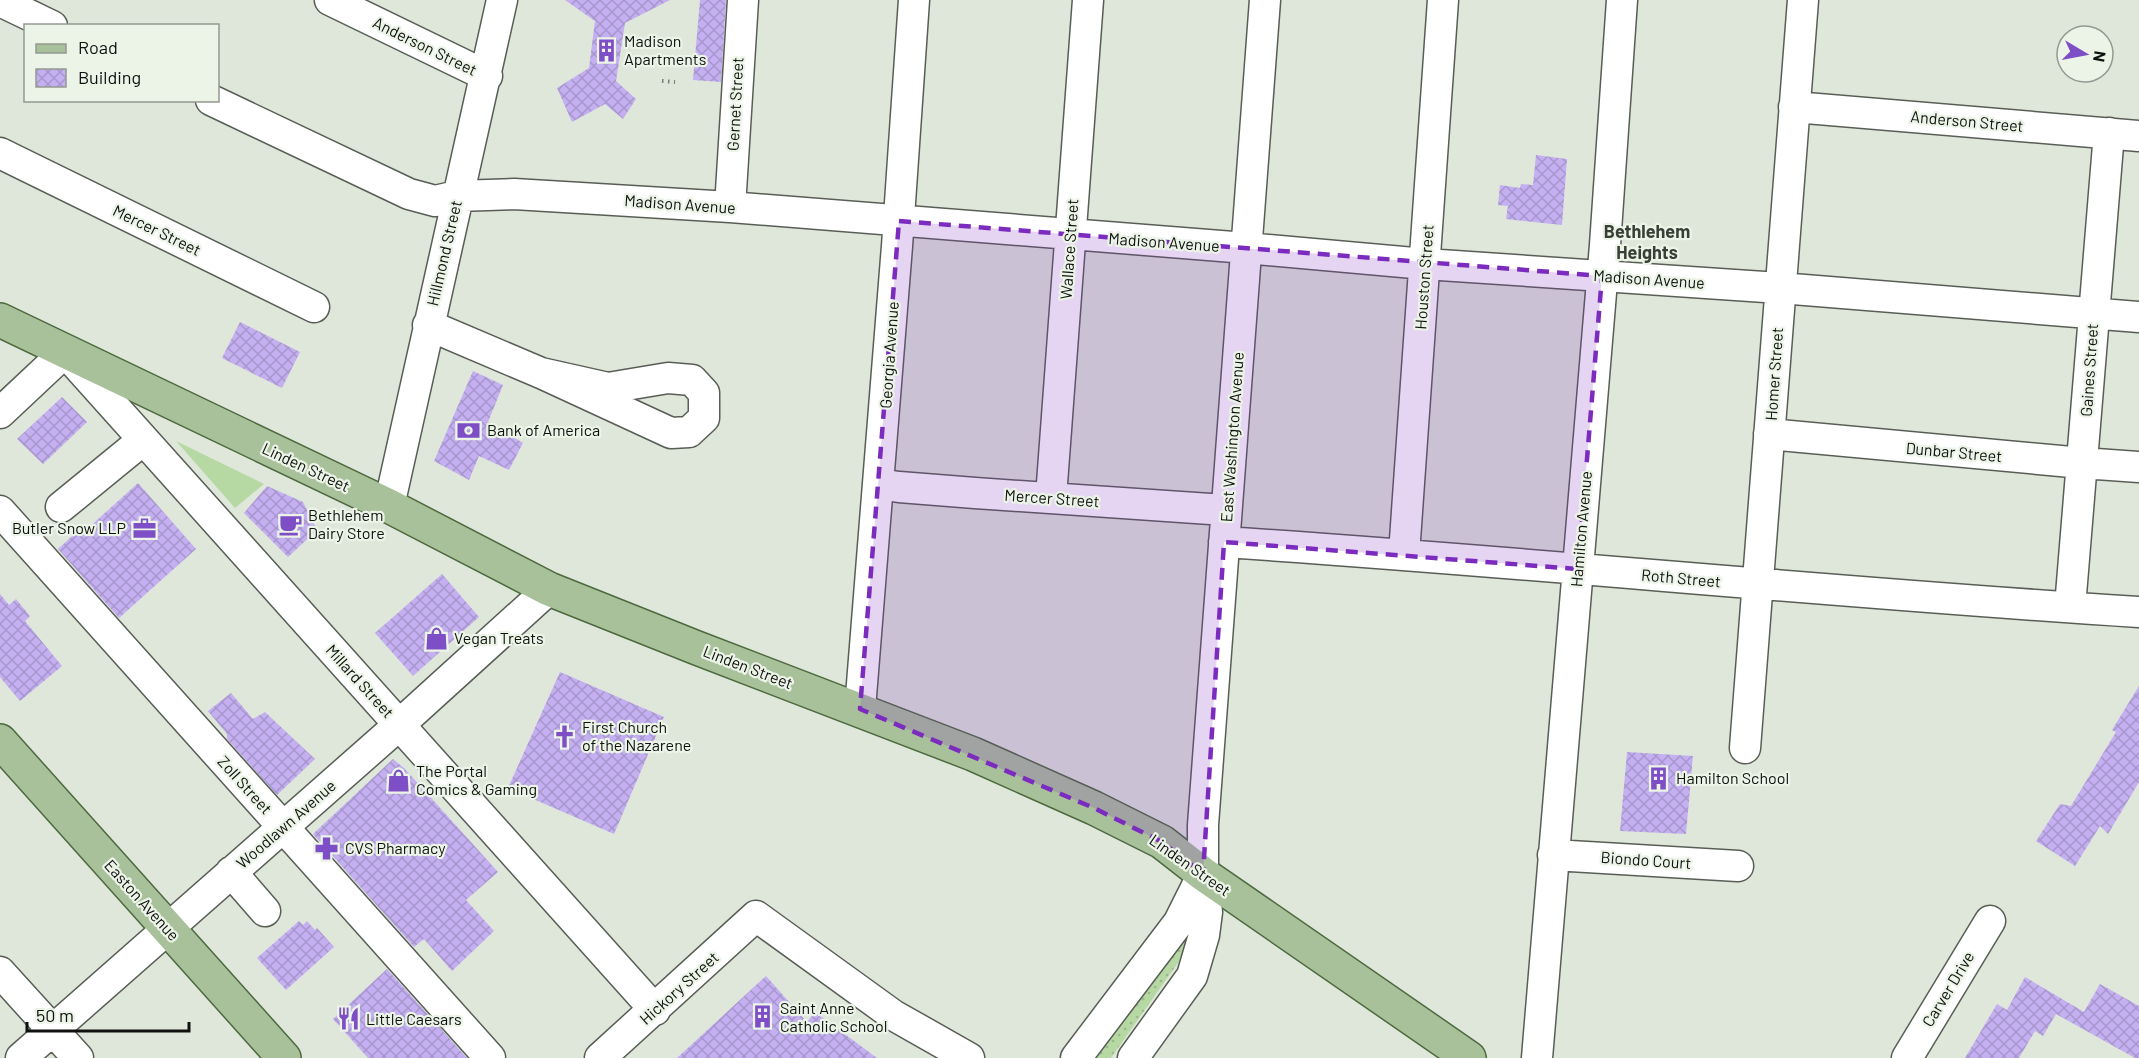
<svg xmlns="http://www.w3.org/2000/svg" width="2139" height="1058" font-family="Barlow,sans-serif">
  <style>
    .grass { fill: url(#grass-dots) }
    .park { fill: #b6d9a4 }
    .building { fill: url(#building-cross-hatch) }
    .lines { fill: none; stroke-linecap: round; stroke-linejoin: round }
    .minor-casing { stroke: #585e55; stroke-width: 33 }
    .major-casing { stroke: #4d693e; stroke-width: 36 }
    .path { stroke: #767b74; stroke-width: 4; stroke-dasharray: 1.5 4.5; stroke-linecap: butt }
    .minor { stroke: #fff; stroke-width: 30 }
    .major { stroke: #a9c19b; stroke-width: 33 }
    .marked { fill: #7b2cbf; fill-opacity: 0.2; stroke: #7b2cbf; stroke-width: 4.5; stroke-dasharray: 12 8; stroke-linejoin: round }
    .labels { text-anchor: middle; stroke-width: 4.5; stroke-linejoin: round; paint-order: stroke }
    .poi-label { font-size: 16px; fill: #0f110e; stroke: #ecf4e8; text-anchor: start }
    .street-label { font-size: 16px; fill: #0f110e; stroke: #ecf4e8 }
    .neighbourhood-label { font-size: 18px; font-weight: bold; fill: #393f36; stroke: #ecf4e8 }
  </style>
  <defs>
    <pattern id="grass-dots" width="8" height="8" patternUnits="userSpaceOnUse" patternTransform="scale(1.5)"><rect width="8" height="8" fill="#b6d9a4"/><path d="M2 2h.1M6 6h.1" fill="none" stroke="#9bb98c" stroke-width="1.8" stroke-linecap="round"/></pattern>
    <pattern id="building-cross-hatch" width="8" height="8" patternUnits="userSpaceOnUse" patternTransform="scale(1.5)"><rect width="8" height="8" fill="#c4aff1"/><path d="M0 0l8 8M0 8l8-8" fill="none" stroke="#a796cd"/></pattern>
  </defs>
  <rect width="100%" height="100%" fill="#dfe7db"/>
  <path class="grass" d="M1196 915 1194 940 1111 1058H1088Z"/>
  <path class="park" d="M176 441 264 484 235 508Z"/>
  <path class="building" d="M565 0H670L625 23 616 81 636 99 623 119 605 104 572 122 557 88 589 68 595 21Z
    M700 0H726L721 82 693 80Z
    M1536 155 1567 159 1562 225 1506 219 1508 206 1498 205 1500 185 1520 188 1521 184 1533 185Z
    M240 322 300 352 282 388 222 358Z
    M473 371 503 385 488 422 523 443 509 470 479 456 469 480 434 461Z
    M62 397 87 422 43 464 17 439Z
    M138 483 196 549 119 618 58 549 83 526 86 530Z
    M267 486 303 502 317 530 288 557 244 513Z
    M442 574 479 617 413 676 375 633Z
    M0 594 9 605 16 599 30 616 25 621 62 666 20 701 0 677Z
    M560 672 664 717 614 834 508 788Z
    M2139 686V782L2108 834 2100 826 2075 866 2036 841 2060 804 2071 806 2116 732 2112 730Z
    M231 693 253 719 265 712 315 759 277 795 227 739V734L208 711Z
    M1627 752 1693 756 1686 834 1620 831Z
    M393 759 404 768 498 872 466 900 494 931 452 971 424 939 414 947 313 834Z
    M299 921 303 925 307 921 315 930 317 928 334 947 286 990 257 958Z
    M387 969 467 1058H368L333 1019Z
    M766 976 807 1022 815 1012 877 1058H677Z
    M2025 977 2084 1012 2100 984 2139 1006V1058H2135L2056 1014 2043 1036 2035 1031 2019 1058H1965L1997 1004 2007 1010Z"/>
  <g class="lines">
    <defs>
      <path id="minor" d="M330 0 487 76
        M0 1 52 26
        M211 100 409 194 435 201 457 196 514 194 730 207 1246 248 1425 264 1780 288 2139 317
        M1794 107 2139 136
        M0 153 314 307
        M730 207 743 0
        M428 325 541 373 671 433 689 432 704 418V393L692 380 668 378 608 388 541 373
        M0 413 65 352 655 1010
        M1769 434 2082 463 2139 467
        M878 484 899 487 975 493 1225 510
        M1051 497 1088 0
        M389 506 502 0
        M61 507 143 440
        M0 511 490 1058
        M1224 542C1529 562 1834 593 2139 612
        M1404 554 1443 0
        M2070 607 2109 133
        M860 709 897 246 914 0
        M1745 748 1803 0
        M1553 855 1738 866
        M231 872 265 911
        M0 972 78 1058
        M21 1058 399 725 549 589
        M600 1058 756 916 893 1015 969 1058
        M1076 1058 1179 922 1203 874
        M1133 1058 1192 976 1204 935 1207 912 1203 874V825L1265 0
        M1537 1058 1605 245 1622 0
        M1907 1058 1990 921"/>
      <path id="major" d="M0 320 389 506 549 589 697 648 973 754 1094 808 1162 842 1203 874 1469 1058
        M0 741 284 1058"/>
    </defs>
    <use href="#minor" class="minor-casing"/>
    <use href="#major" class="major-casing"/>
    <path class="path" d="M662 81 675 82"/>
    <use href="#minor" class="minor"/>
    <use href="#major" class="major"/>
  </g>
  <path class="marked" d="M899 221 1602 276 1578 569 1224 542 1203 874 1162 842 1094 808 860 709Z"/>
  <defs>
    <symbol id="building-bare" viewBox="-9 -9 18 18"><path d="M-4-6H4V6H1V3H-1V6H-4ZM-2.5-4.3h1.7v1.8h-1.7ZM.8-4.3h1.7v1.8H.8ZM-2.5-1h1.7V.8h-1.7ZM.8-1h1.7V.8H.8Z" fill="#7e4ec6" stroke="#ecf4e8" stroke-width="2.5" paint-order="stroke"/></symbol>
    <symbol id="bank-bare" viewBox="-9 -9 18 18"><path d="M-6-4H6V4H-6ZM0-2.3a2.3 2.3 0 1 0 0 4.6a2.3 2.3 0 1 0 0-4.6Z" fill="#7e4ec6" stroke="#ecf4e8" stroke-width="2.5" paint-order="stroke"/></symbol>
    <symbol id="cafe-bare" viewBox="-9 -9 18 18"><path d="M-5.5-4.5H6V0H3Q3 3.5 0 3.5H-2.5Q-5.5 3.5-5.5 0ZM3-3.2v2h1.7v-2ZM-6 4.5H4V6H-6Z" fill="#7e4ec6" stroke="#ecf4e8" stroke-width="2.5" paint-order="stroke"/></symbol>
    <symbol id="office-bare" viewBox="-9 -9 18 18"><path d="M-6-3h4V-5.5h4V-3h4V5H-6ZM-1-4.5V-3h2v-1.5ZM-6 0V1H6V0Z" fill="#7e4ec6" stroke="#ecf4e8" stroke-width="2.5" paint-order="stroke"/></symbol>
    <symbol id="shop-bare" viewBox="-9 -9 18 18"><path d="M-5-2.5h2.3a2.7 3.5 0 0 1 5.4 0H5L5.5 6h-11ZM-1.5-2.5h3a1.5 2.3 0 0 0-3 0Z" fill="#7e4ec6" stroke="#ecf4e8" stroke-width="2.5" paint-order="stroke"/></symbol>
    <symbol id="church-bare" viewBox="-9 -9 18 18"><path d="M-1.2-6h2.4v3.5h3.3v2.4h-3.3V6h-2.4V-.1h-3.3v-2.4h3.3Z" fill="#7e4ec6" stroke="#ecf4e8" stroke-width="2.5" paint-order="stroke"/></symbol>
    <symbol id="pharmacy-bare" viewBox="-9 -9 18 18"><path d="M-2-6h4v4h4v4h-4v4h-4v-4h-4v-4h4Z" fill="#7e4ec6" stroke="#ecf4e8" stroke-width="2.5" paint-order="stroke"/></symbol>
    <symbol id="restaurant-bare" viewBox="-9 -9 18 18"><path d="M-5-6h1v4h1v-4h1v4h1v-4h1v5L-1.5 .5V6h-2V.5L-5-1ZM5-6V6H3V1.5H1.5Q1.5-4 5-6Z" fill="#7e4ec6" stroke="#ecf4e8" stroke-width="2.5" paint-order="stroke"/></symbol>
  </defs>
  <g fill-rule="evenodd">
    <use href="#building-bare" x="590" y="34" width="33" height="33"/>
    <use href="#bank-bare" x="452" y="414" width="33" height="33"/>
    <use href="#cafe-bare" x="274" y="508" width="33" height="33"/>
    <use href="#office-bare" x="128" y="512" width="33" height="33"/>
    <use href="#shop-bare" x="420" y="622" width="33" height="33"/>
    <use href="#church-bare" x="548" y="720" width="33" height="33"/>
    <use href="#building-bare" x="1642" y="762" width="33" height="33"/>
    <use href="#shop-bare" x="382" y="764" width="33" height="33"/>
    <use href="#pharmacy-bare" x="310" y="832" width="33" height="33"/>
    <use href="#building-bare" x="746" y="1000" width="33" height="33"/>
    <use href="#restaurant-bare" x="332" y="1002" width="33" height="33"/>
  </g>
  <g class="labels">
    <g class="poi-label">
      <text x="624" y="47">Madison<tspan x="624" dy="18">Apartments</tspan></text>
      <text x="487" y="436">Bank of America</text>
      <text x="308" y="521">Bethlehem<tspan x="308" dy="18">Dairy Store</tspan></text>
      <text x="126" y="534" text-anchor="end">Butler Snow LLP</text>
      <text x="454" y="644">Vegan Treats</text>
      <text x="582" y="733">First Church<tspan x="582" dy="18">of the Nazarene</tspan></text>
      <text x="416" y="777">The Portal<tspan x="416" dy="18">Comics &amp; Gaming</tspan></text>
      <text x="1676" y="784">Hamilton School</text>
      <text x="345" y="854">CVS Pharmacy</text>
      <text x="780" y="1014">Saint Anne<tspan x="780" dy="18">Catholic School</tspan></text>
      <text x="366" y="1025">Little Caesars</text>
    </g>
    <g class="street-label">
      <text transform="translate(425 46) rotate(26)" y="6">Anderson Street</text>
      <text transform="translate(735 104) rotate(-87)" y="6">Gernet Street</text>
      <text transform="translate(1967 121) rotate(5)" y="6">Anderson Street</text>
      <text transform="translate(680 204) rotate(4)" y="6">Madison Avenue</text>
      <text transform="translate(157 230) rotate(26)" y="6">Mercer Street</text>
      <text transform="translate(1164 242) rotate(4)" y="6">Madison Avenue</text>
      <text transform="translate(1069 249) rotate(-86)" y="6">Wallace Street</text>
      <text transform="translate(444 253) rotate(-77)" y="6">Hillmond Street</text>
      <text transform="translate(1424 277) rotate(-86)" y="6">Houston Street</text>
      <text transform="translate(1649 279) rotate(4)" y="6">Madison Avenue</text>
      <text transform="translate(889 355) rotate(-86)" y="6">Georgia Avenue</text>
      <text transform="translate(2089 370) rotate(-86)" y="6">Gaines Street</text>
      <text transform="translate(1774 374) rotate(-86)" y="6">Homer Street</text>
      <text transform="translate(1232 437) rotate(-86)" y="6">East Washington Avenue</text>
      <text transform="translate(1954 452) rotate(5)" y="6">Dunbar Street</text>
      <text transform="translate(306 467) rotate(25)" y="6">Linden Street</text>
      <text transform="translate(1052 498) rotate(4)" y="6">Mercer Street</text>
      <text transform="translate(1581 529) rotate(-85)" y="6">Hamilton Avenue</text>
      <text transform="translate(1681 578) rotate(5)" y="6">Roth Street</text>
      <text transform="translate(748 667) rotate(21)" y="6">Linden Street</text>
      <text transform="translate(360 681) rotate(48)" y="6">Millard Street</text>
      <text transform="translate(245 785) rotate(48)" y="6">Zoll Street</text>
      <text transform="translate(286 824) rotate(-41)" y="6">Woodlawn Avenue</text>
      <text transform="translate(1646 860) rotate(4)" y="6">Biondo Court</text>
      <text transform="translate(1190 865) rotate(35)" y="6">Linden Street</text>
      <text transform="translate(142 900) rotate(48)" y="6">Easton Avenue</text>
      <text transform="translate(679 988) rotate(-42)" y="6">Hickory Street</text>
      <text transform="translate(1948 989) rotate(-59)" y="6">Carver Drive</text>
    </g>
    <g class="neighbourhood-label">
      <text x="1647" y="238">Bethlehem<tspan x="1647" dy="21">Heights</tspan></text>
    </g>
  </g>
  <rect x="24" y="24" width="195" height="78" fill="#ecf4e8" stroke="#949991" stroke-width="1.5"/>
  <rect x="36" y="44" width="30" height="9" fill="#a9c19b" stroke="#949991" stroke-width="1.5"/>
  <text x="78" y="54" font-size="18" fill="#0f110e">Road</text>
  <rect x="36" y="69" width="30" height="18" fill="url(#building-cross-hatch)" stroke="#949991" stroke-width="1.5"/>
  <text x="78" y="84" font-size="18" fill="#0f110e">Building</text>
  <g transform="translate(2085 54) rotate(100)"><circle r="28" fill="#ecf4e8" stroke="#949991" stroke-width="1.5"/>
  <path d="M0-4.5L10 22L0 15L-10 22Z" fill="#7e4ec6"/>
  <text y="-9" font-size="16" font-weight="bold" text-anchor="middle" fill="#0f110e">N</text>
  </g>
  <path d="M27 1022v9h162v-9" fill="none" stroke="#0f110e" stroke-width="3"/>
  <text x="36" y="1022" font-size="18" fill="#0f110e" stroke="#ecf4e8" stroke-width="4.5" paint-order="stroke">50 m</text>
</svg>
